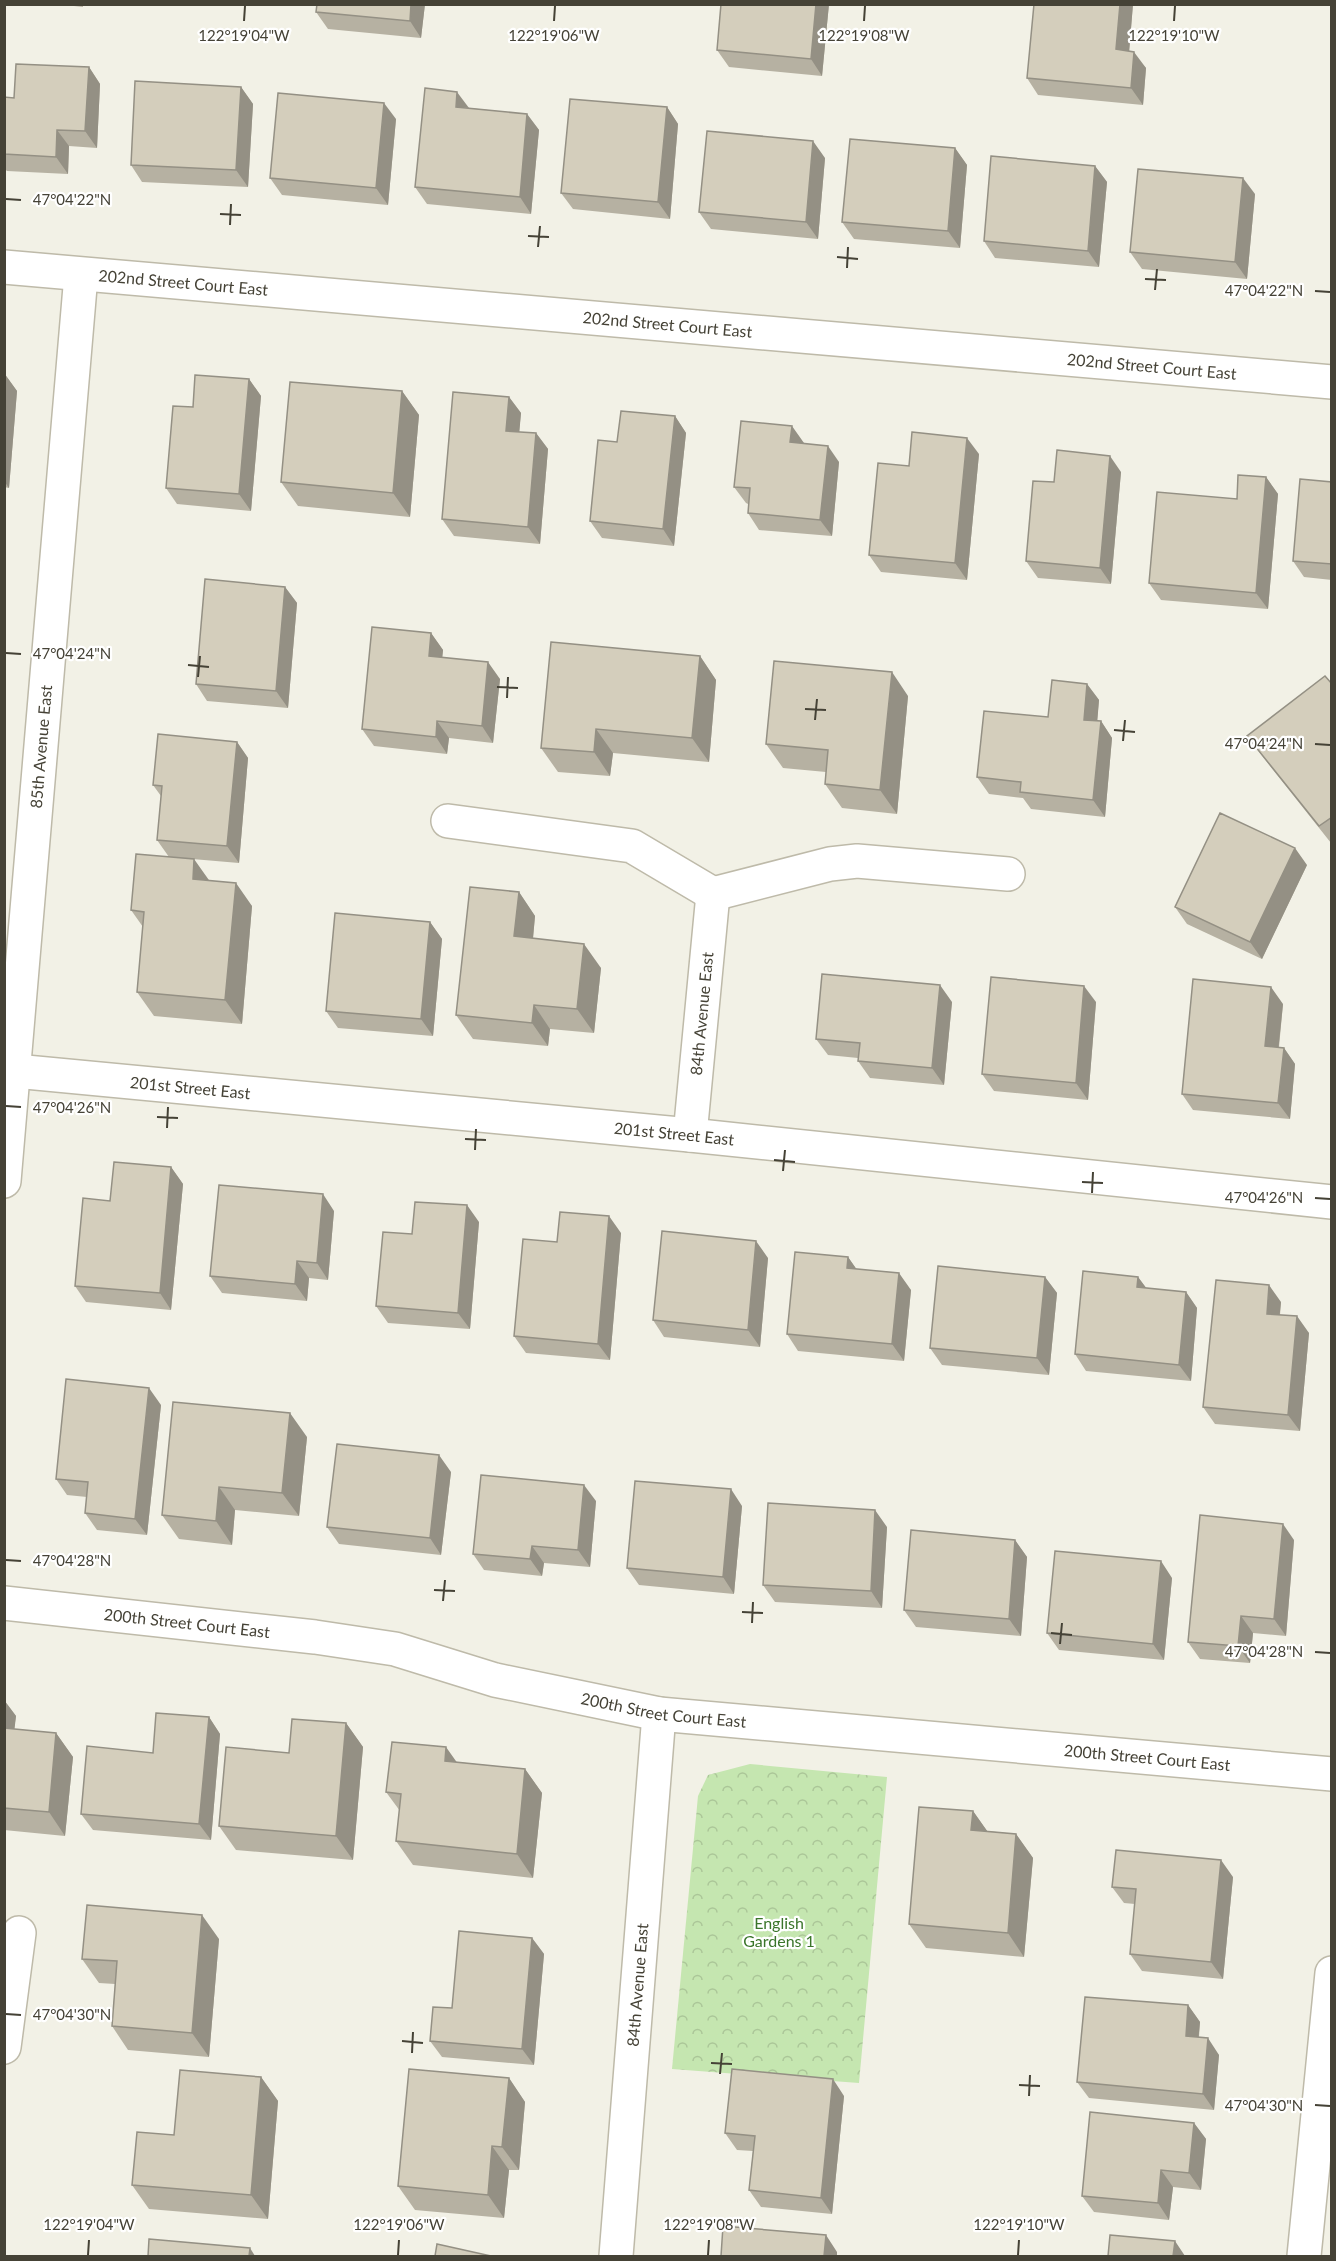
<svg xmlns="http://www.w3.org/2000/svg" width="1336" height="2261" font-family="Lato,sans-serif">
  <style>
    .park { fill: url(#park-crowns) }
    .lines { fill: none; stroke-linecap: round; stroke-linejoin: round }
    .minor-casing { stroke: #bebaa9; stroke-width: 36 }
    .minor { stroke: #fff; stroke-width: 33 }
    .wall { fill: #b6b1a2 }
    .shaded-wall { fill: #949084 }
    .building { fill: #d4cebc; stroke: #949084; stroke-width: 1.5 }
    .ticks { fill: none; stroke: #454236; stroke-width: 2 }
    .labels { text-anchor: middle; stroke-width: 4.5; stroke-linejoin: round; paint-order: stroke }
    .street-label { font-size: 16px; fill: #454236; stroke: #fff }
    .park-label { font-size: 16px; fill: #3a752a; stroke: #fff }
    .ticks-label { font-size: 15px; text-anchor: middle; fill: #454236; stroke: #fff; stroke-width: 4.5; stroke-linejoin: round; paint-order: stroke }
  </style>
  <defs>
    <pattern id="park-crowns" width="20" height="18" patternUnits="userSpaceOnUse" patternTransform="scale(1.5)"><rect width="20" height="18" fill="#c5e6b0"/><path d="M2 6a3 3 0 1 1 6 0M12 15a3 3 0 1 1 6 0" fill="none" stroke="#abc698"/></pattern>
  </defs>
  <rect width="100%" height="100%" fill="#f2f1e6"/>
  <path class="park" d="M750 1764 887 1777 859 2083 672 2069 698 1796 708 1775Z"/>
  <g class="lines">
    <defs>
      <g id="minor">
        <path id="s1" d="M4 267 1332 382"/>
        <path d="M448 821 632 846 713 894 830 864 857 861 1008 874"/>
        <path id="s2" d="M15 1071 690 1135 1332 1202"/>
        <path id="s3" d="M690 1135 713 894"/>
        <path id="s4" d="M4 1181 81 275"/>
        <path id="s5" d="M4 1603 315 1637 395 1649 495 1680 659 1714 1332 1774"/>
        <path d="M4 2047 19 1933"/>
        <path id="s6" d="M616 2256 659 1714"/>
        <path d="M1304 2256 1332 1973"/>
      </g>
    </defs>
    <use href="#minor" class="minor-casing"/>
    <use href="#minor" class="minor"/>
  </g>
  <path class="wall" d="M56 4H83V7Z
    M317 4H425L421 38 328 29 316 12Z
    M721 4H829L822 76 729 67 717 50Z
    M1133 4 1129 51 1146 68 1143 105 1038 95 1027 78Z
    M89 67 100 84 97 148 69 146 68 174 7 171 4 168V97L14 98Z
    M241 87 253 104 248 187 142 182 131 165Z
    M667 107 678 124 670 219 573 209 561 193Z
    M469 108 527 114 539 130 531 214 427 204 415 187Z
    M396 119 388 205 282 195 270 178Z
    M955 148 967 165 960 248 854 239 842 222Z
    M825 158 818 239 711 229 699 212Z
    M1095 166 1107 182 1099 267 995 258 984 241Z
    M1255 194 1247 279 1142 269 1130 252Z
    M4 373 17 391 9 488 4 487Z
    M249 379 261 396 251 511 177 504 166 488Z
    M402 391 419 415 410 517 298 506 281 482Z
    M509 397 521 413 519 432 536 433 548 449 540 544 454 536 442 519Z
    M675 416 686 433 674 546 602 538 590 521 617 442Z
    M804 443 839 462 832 536 759 530 748 513V504L746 503 734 487Z
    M979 454 967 580 881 572 869 555Z
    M1121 472 1111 584 1038 578 1026 561 1054 482Z
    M1266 477 1278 494 1268 609 1161 600 1149 583 1237 499Z
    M1332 482V580L1304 577 1293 561Z
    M285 587 297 603 288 708 207 701 196 684Z
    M431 633 443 650 442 657 500 679 493 743 449 738 447 754 374 746 362 729Z
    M700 656 716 680 709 762 613 753 610 776 558 772 541 748Z
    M1087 684 1099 700 1097 721H1101L1112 738 1105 817 1031 809 1023 798 989 794 977 777Z
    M1332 684V843H1331L1259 752 1247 736Z
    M908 696 897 814 842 808 825 784 826 772 783 768 766 744Z
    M237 742 248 758 239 863 169 857 157 840 161 796 153 785Z
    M1307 865 1262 959 1187 924 1175 907Z
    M209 880 252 906 242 1024 154 1016 137 992 143 927 131 910Z
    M519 892 535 916 533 938 601 968 594 1033 550 1029 548 1046 473 1039 456 1015Z
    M430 922 442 939 433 1036 338 1028 326 1011Z
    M952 1002 944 1085 870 1078 858 1061V1058L828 1055 816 1039Z
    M1096 1002 1088 1100 994 1091 982 1074Z
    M1283 1004 1279 1047 1284 1048 1295 1064 1290 1119 1193 1110 1182 1094Z
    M171 1167 183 1184 171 1310 86 1302 75 1286 110 1201Z
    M334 1211 328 1280 309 1278 307 1301 222 1293 210 1276Z
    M479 1222 470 1329 388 1323 376 1306 412 1234Z
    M621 1233 610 1360 526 1353 514 1336 557 1242Z
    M848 1257 856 1269 911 1290 904 1361 798 1351 787 1334Z
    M768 1258 760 1347 664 1337 653 1320Z
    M1045 1277 1057 1293 1049 1375 942 1365 930 1348Z
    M1138 1277 1146 1288 1186 1292 1197 1308 1191 1381 1086 1371 1075 1354Z
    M1281 1302 1280 1315 1309 1333 1300 1431 1215 1424 1203 1407Z
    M161 1405 147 1535 97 1530 85 1513 87 1497 67 1495 56 1479Z
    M307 1437 299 1516 235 1510 232 1545 179 1539 162 1515Z
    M451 1472 441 1555 339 1544 327 1527Z
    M596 1501 590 1567 544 1563 542 1576 484 1570 473 1554Z
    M742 1506 734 1594 639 1585 627 1568Z
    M887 1527 882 1608 775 1602 763 1585Z
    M1015 1540 1027 1557 1021 1636 916 1627 904 1610Z
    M1294 1540 1286 1636 1253 1633 1250 1663 1200 1659 1188 1642Z
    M1172 1578 1164 1660 1059 1650 1047 1633Z
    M4 1700 16 1716 14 1729 56 1733 73 1757 65 1836 4 1830Z
    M209 1717 220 1734 211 1840 93 1830 81 1814 153 1753Z
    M346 1723 363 1747 353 1860 236 1850 219 1826 289 1753Z
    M457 1762 525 1769 542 1793 533 1878 413 1865 396 1841 400 1811 386 1792Z
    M973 1811 987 1831 1016 1834 1033 1858 1024 1957 926 1948 909 1924Z
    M1233 1877 1223 1979 1142 1971 1130 1954 1135 1904 1124 1903 1112 1887Z
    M532 1938 544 1954 534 2065 442 2057 430 2041 452 2008Z
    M219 1939 209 2057 128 2050 112 2026 115 1984 99 1983 82 1959Z
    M1188 2005 1200 2022 1199 2037 1219 2055 1214 2110 1089 2098 1077 2082Z
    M261 2077 278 2101 268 2219 149 2209 132 2185 174 2135Z
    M509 2078 525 2102 519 2170H509L504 2218 415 2210 398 2186Z
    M844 2096 832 2214 761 2207 749 2190 753 2151 737 2150 725 2133Z
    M1194 2123 1206 2139 1201 2190 1173 2187 1169 2220 1094 2212 1082 2196Z"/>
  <path class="shaded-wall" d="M411 4H425L421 38 410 21Z
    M816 4H829L822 76 811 59Z
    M1120 4H1133L1128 66 1116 49Z
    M1134 52 1146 68 1143 105 1131 88Z
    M89 67 100 84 97 148 85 131Z
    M241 87 253 104 248 187 236 170Z
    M457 92 469 108 456 107Z
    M384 103 396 119 388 205 376 188Z
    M667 107 678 124 670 219 658 202Z
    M527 114 539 130 531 214 520 197Z
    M57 130 69 146 68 174 56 157Z
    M813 141 825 158 818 239 806 222Z
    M955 148 967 165 960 248 948 231Z
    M1095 166 1107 182 1099 267 1088 251Z
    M1243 178 1255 194 1247 279 1235 262Z
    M4 373 17 391 9 488 4 481Z
    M249 379 261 396 251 511 239 494Z
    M402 391 419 415 410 517 393 493Z
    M509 397 521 413 518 447 506 431Z
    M675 416 686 433 674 546 663 529Z
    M792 426 804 443 802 459 790 442Z
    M536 433 548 449 540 544 528 527Z
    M967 438 979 454 967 580 955 563Z
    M828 446 839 462 832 536 820 520Z
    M1110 456 1121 472 1111 584 1100 568Z
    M1266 477 1278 494 1268 609 1256 593Z
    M285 587 297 603 288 708 276 691Z
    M431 633 443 650 441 672 429 656Z
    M700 656 716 680 709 762 692 738Z
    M488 662 500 679 493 743 482 726Z
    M892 672 908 696 897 814 880 790Z
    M1087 684 1099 700 1096 737 1084 720Z
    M437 721 449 738 447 754 436 737Z
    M1101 721 1112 738 1105 817 1093 800Z
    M596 729 613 753 610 776 594 752Z
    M237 742 248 758 239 863 227 846Z
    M1295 848 1307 865 1262 959 1250 942Z
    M194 859 211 883 193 879Z
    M236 883 252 906 242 1024 225 1000Z
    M519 892 535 916 531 960 514 936Z
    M430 922 442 939 433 1036 421 1019Z
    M584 944 601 968 594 1033 577 1009Z
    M940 985 952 1002 944 1085 932 1068Z
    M1084 986 1096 1002 1088 1100 1076 1083Z
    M1271 987 1283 1004 1277 1062 1265 1046Z
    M534 1005 550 1029 548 1046 532 1023Z
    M1284 1048 1295 1064 1290 1119 1278 1103Z
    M171 1167 183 1184 171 1310 160 1293Z
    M323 1194 334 1211 328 1280 317 1263Z
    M467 1205 479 1222 470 1329 458 1313Z
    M609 1216 621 1233 610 1360 598 1344Z
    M756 1241 768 1258 760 1347 748 1330Z
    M848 1257 860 1274 847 1268Z
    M297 1261 309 1278 307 1301 295 1284Z
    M899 1273 911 1290 904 1361 892 1344Z
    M1045 1277 1057 1293 1049 1375 1037 1358Z
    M1138 1277 1150 1293 1137 1287Z
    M1269 1285 1281 1302 1278 1330 1267 1314Z
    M1186 1292 1197 1308 1191 1381 1179 1365Z
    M1297 1316 1309 1333 1300 1431 1288 1415Z
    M149 1388 161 1405 147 1535 135 1519Z
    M290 1413 307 1437 299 1516 282 1493Z
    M439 1455 451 1472 441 1555 430 1538Z
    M584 1485 596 1501 590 1567 578 1550Z
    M219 1487 235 1510 232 1545 216 1521Z
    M731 1489 742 1506 734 1594 723 1577Z
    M875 1510 887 1527 882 1608 871 1591Z
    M1283 1524 1294 1540 1286 1636 1274 1619Z
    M1015 1540 1027 1557 1021 1636 1009 1619Z
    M532 1546 544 1563 542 1576 530 1559Z
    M1161 1561 1172 1578 1164 1660 1153 1644Z
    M1241 1616 1253 1633 1250 1663 1238 1646Z
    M4 1700 16 1716 12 1751 4 1740Z
    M209 1717 220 1734 211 1840 199 1824Z
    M346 1723 363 1747 353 1860 336 1836Z
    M56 1733 73 1757 65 1836 49 1812Z
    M446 1747 463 1771 445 1761Z
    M525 1769 542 1793 533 1878 517 1854Z
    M973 1811 990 1835 971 1830Z
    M1016 1834 1033 1858 1024 1957 1008 1933Z
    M1221 1860 1233 1877 1223 1979 1211 1962Z
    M202 1915 219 1939 209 2057 192 2033Z
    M532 1938 544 1954 534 2065 522 2049Z
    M1188 2005 1200 2022 1197 2053 1186 2036Z
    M1208 2038 1219 2055 1214 2110 1203 2094Z
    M261 2077 278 2101 268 2219 251 2195Z
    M509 2078 525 2102 519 2170 502 2147Z
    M833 2079 844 2096 832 2214 821 2198Z
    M1194 2123 1206 2139 1201 2190 1189 2173Z
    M492 2146 509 2170 504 2218 488 2195Z
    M1161 2170 1173 2187 1169 2220 1158 2203Z
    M826 2235 837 2252V2256H824Z
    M1175 2241 1185 2256H1173Z
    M250 2248 255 2256H249Z"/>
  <path class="building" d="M317 4H411L410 21 316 12Z
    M721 4H816L811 59 717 50Z
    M1034 4H1120L1116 49 1134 52 1131 88 1027 78Z
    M16 64 89 67 85 131 57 130 56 157 4 154V97L14 98Z
    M135 81 241 87 236 170 131 165Z
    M425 88 457 92 456 107 527 114 520 197 415 187Z
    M278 93 384 103 376 188 270 178Z
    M570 99 667 107 658 202 561 193Z
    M707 131 813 141 806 222 699 212Z
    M850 139 955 148 948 231 842 222Z
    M991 156 1095 166 1088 251 984 241Z
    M1138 169 1243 178 1235 262 1130 252Z
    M195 375 249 379 239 494 166 488 173 406 193 407Z
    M290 382 402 391 393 493 281 482Z
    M453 392 509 397 506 431 536 433 528 527 442 519Z
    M621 411 675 416 663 529 590 521 598 440 617 442Z
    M741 421 792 426 790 442 828 446 820 520 748 513 750 488 734 487Z
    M912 432 967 438 955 563 869 555 878 463 909 466Z
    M1057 450 1110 456 1100 568 1026 561 1033 481 1054 482Z
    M1238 475 1266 477 1256 593 1149 583 1157 492 1237 499Z
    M1300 479 1332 482V564L1293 561Z
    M205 579 285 587 276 691 196 684Z
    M372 627 431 633 429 656 488 662 482 726 437 721 436 737 362 729Z
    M551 642 700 656 692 738 596 729 594 752 541 748Z
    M774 661 892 672 880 790 825 784 828 750 766 744Z
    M1325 676 1332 684V817L1319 826 1247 736Z
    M1052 680 1087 684 1084 720 1101 721 1093 800 1020 792 1021 782 977 777 984 711 1048 717Z
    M158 734 237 742 227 846 157 840 162 786 153 785Z
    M1220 813 1295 848 1250 942 1175 907Z
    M136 854 194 859 193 879 236 883 225 1000 137 992 144 912 131 910Z
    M470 887 519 892 514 936 584 944 577 1009 534 1005 532 1023 456 1015Z
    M335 913 430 922 421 1019 326 1011Z
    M822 974 940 985 932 1068 858 1061 860 1043 816 1039Z
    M991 977 1084 986 1076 1083 982 1074Z
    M1193 979 1271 987 1265 1046 1284 1048 1278 1103 1182 1094Z
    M114 1162 171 1167 160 1293 75 1286 83 1198 110 1201Z
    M219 1185 323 1194 317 1263 297 1261 295 1284 210 1276Z
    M415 1202 467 1205 458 1313 376 1306 383 1232 412 1234Z
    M560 1212 609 1216 598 1344 514 1336 523 1239 557 1242Z
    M662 1231 756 1241 748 1330 653 1320Z
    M795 1252 848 1257 847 1268 899 1273 892 1344 787 1334Z
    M938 1266 1045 1277 1037 1358 930 1348Z
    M1083 1271 1138 1277 1137 1287 1186 1292 1179 1365 1075 1354Z
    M1216 1280 1269 1285 1267 1314 1297 1316 1288 1415 1203 1407Z
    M66 1379 149 1388 135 1519 85 1513 88 1482 56 1479Z
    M173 1402 290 1413 282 1493 219 1487 216 1521 162 1515Z
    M337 1444 439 1455 430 1538 327 1527Z
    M481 1475 584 1485 578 1550 532 1546 530 1559 473 1554Z
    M635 1481 731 1489 723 1577 627 1568Z
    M768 1503 875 1510 871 1591 763 1585Z
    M1200 1515 1283 1524 1274 1619 1241 1616 1238 1646 1188 1642Z
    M911 1530 1015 1540 1009 1619 904 1610Z
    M1055 1551 1161 1561 1153 1644 1047 1633Z
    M156 1713 209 1717 199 1824 81 1814 87 1746 153 1753Z
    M292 1719 346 1723 336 1836 219 1826 226 1747 289 1753Z
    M4 1728 56 1733 49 1812 4 1808Z
    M392 1742 446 1747 445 1761 525 1769 517 1854 396 1841 401 1794 386 1792Z
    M919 1807 973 1811 971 1830 1016 1834 1008 1933 909 1924Z
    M1116 1850 1221 1860 1211 1962 1130 1954 1136 1889 1112 1887Z
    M87 1905 202 1915 192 2033 112 2026 117 1961 82 1959Z
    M459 1931 532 1938 522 2049 430 2041 433 2007 452 2008Z
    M1085 1997 1188 2005 1186 2036 1208 2038 1203 2094 1077 2082Z
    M409 2069 509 2078 502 2147 492 2146 488 2195 398 2186Z
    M732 2069 833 2079 821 2198 749 2190 755 2136 725 2133Z
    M180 2070 261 2077 251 2195 132 2185 137 2132 174 2135Z
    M1090 2112 1194 2123 1189 2173 1161 2170 1158 2203 1082 2196Z
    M723 2226 826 2235 824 2256H721Z
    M1110 2235 1175 2241 1173 2256H1108Z
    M149 2239 250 2248 249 2256H148Z
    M437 2244 491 2256H435Z"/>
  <path class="ticks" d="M244 21 245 6M554 21 555 6M864 21 865 6M1174 21 1175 6M6 199 21 200M220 214 241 215M230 225 231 204M528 236 549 237M538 247 540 226M837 257 858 259M847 268 848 247M1145 279 1166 280M1155 290 1157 269M1315 291 1330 292M6 653 21 654M188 665 209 667M198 677 200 656M497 687 518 688M507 698 508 677M805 709 826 710M815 720 817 699M1114 730 1135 732M1123 741 1125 720M1315 744 1330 745M6 1106 21 1107M157 1117 178 1118M167 1128 168 1107M465 1139 486 1140M475 1150 476 1129M774 1160 795 1162M783 1171 785 1150M1082 1182 1103 1183M1092 1193 1093 1172M1315 1198 1330 1199M6 1560 21 1561M434 1590 455 1591M443 1601 445 1580M742 1612 763 1613M752 1623 753 1602M1051 1633 1072 1635M1060 1644 1062 1623M1315 1652 1330 1653M6 2014 21 2015M402 2041 423 2043M412 2053 413 2032M711 2063 732 2064M720 2074 722 2053M1019 2085 1040 2086M1029 2096 1030 2075M1315 2105 1330 2106M88 2255 89 2240M398 2255 399 2240M708 2255 709 2240M1018 2255 1019 2240"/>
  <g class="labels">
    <g class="street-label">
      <text dy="6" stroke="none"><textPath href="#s1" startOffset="180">202nd Street Court East</textPath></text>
      <text dy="6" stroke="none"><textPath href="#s1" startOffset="666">202nd Street Court East</textPath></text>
      <text dy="6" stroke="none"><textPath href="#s1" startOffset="1152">202nd Street Court East</textPath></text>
      <text dy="6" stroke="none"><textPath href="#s4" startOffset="436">85th Avenue East</textPath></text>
      <text dy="6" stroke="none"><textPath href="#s3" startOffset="122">84th Avenue East</textPath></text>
      <text dy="6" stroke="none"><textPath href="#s2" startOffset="176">201st Street East</textPath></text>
      <text dy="6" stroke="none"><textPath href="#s2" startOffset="662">201st Street East</textPath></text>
      <text dy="6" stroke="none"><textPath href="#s5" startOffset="184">200th Street Court East</textPath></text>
      <text dy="6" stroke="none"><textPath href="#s5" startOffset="670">200th Street Court East</textPath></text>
      <text dy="6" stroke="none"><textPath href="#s5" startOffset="1156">200th Street Court East</textPath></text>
      <text dy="6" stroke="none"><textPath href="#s6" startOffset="272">84th Avenue East</textPath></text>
    </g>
    <g class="park-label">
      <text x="779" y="1929">English<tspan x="779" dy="18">Gardens 1</tspan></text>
    </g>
  </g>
  <g class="ticks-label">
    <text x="244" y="41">122°19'04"W</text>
    <text x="554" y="41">122°19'06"W</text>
    <text x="864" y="41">122°19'08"W</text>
    <text x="1174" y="41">122°19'10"W</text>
    <text x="72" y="205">47°04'22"N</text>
    <text x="1264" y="296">47°04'22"N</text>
    <text x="72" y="659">47°04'24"N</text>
    <text x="1264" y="749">47°04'24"N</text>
    <text x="72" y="1113">47°04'26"N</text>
    <text x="1264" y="1203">47°04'26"N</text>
    <text x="72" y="1566">47°04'28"N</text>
    <text x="1264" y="1657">47°04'28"N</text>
    <text x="72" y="2020">47°04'30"N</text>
    <text x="1264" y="2111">47°04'30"N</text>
    <text x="89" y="2230">122°19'04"W</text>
    <text x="399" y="2230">122°19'06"W</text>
    <text x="709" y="2230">122°19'08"W</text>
    <text x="1019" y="2230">122°19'10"W</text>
  </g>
  <rect width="1336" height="2261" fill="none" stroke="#454236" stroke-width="12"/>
</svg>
